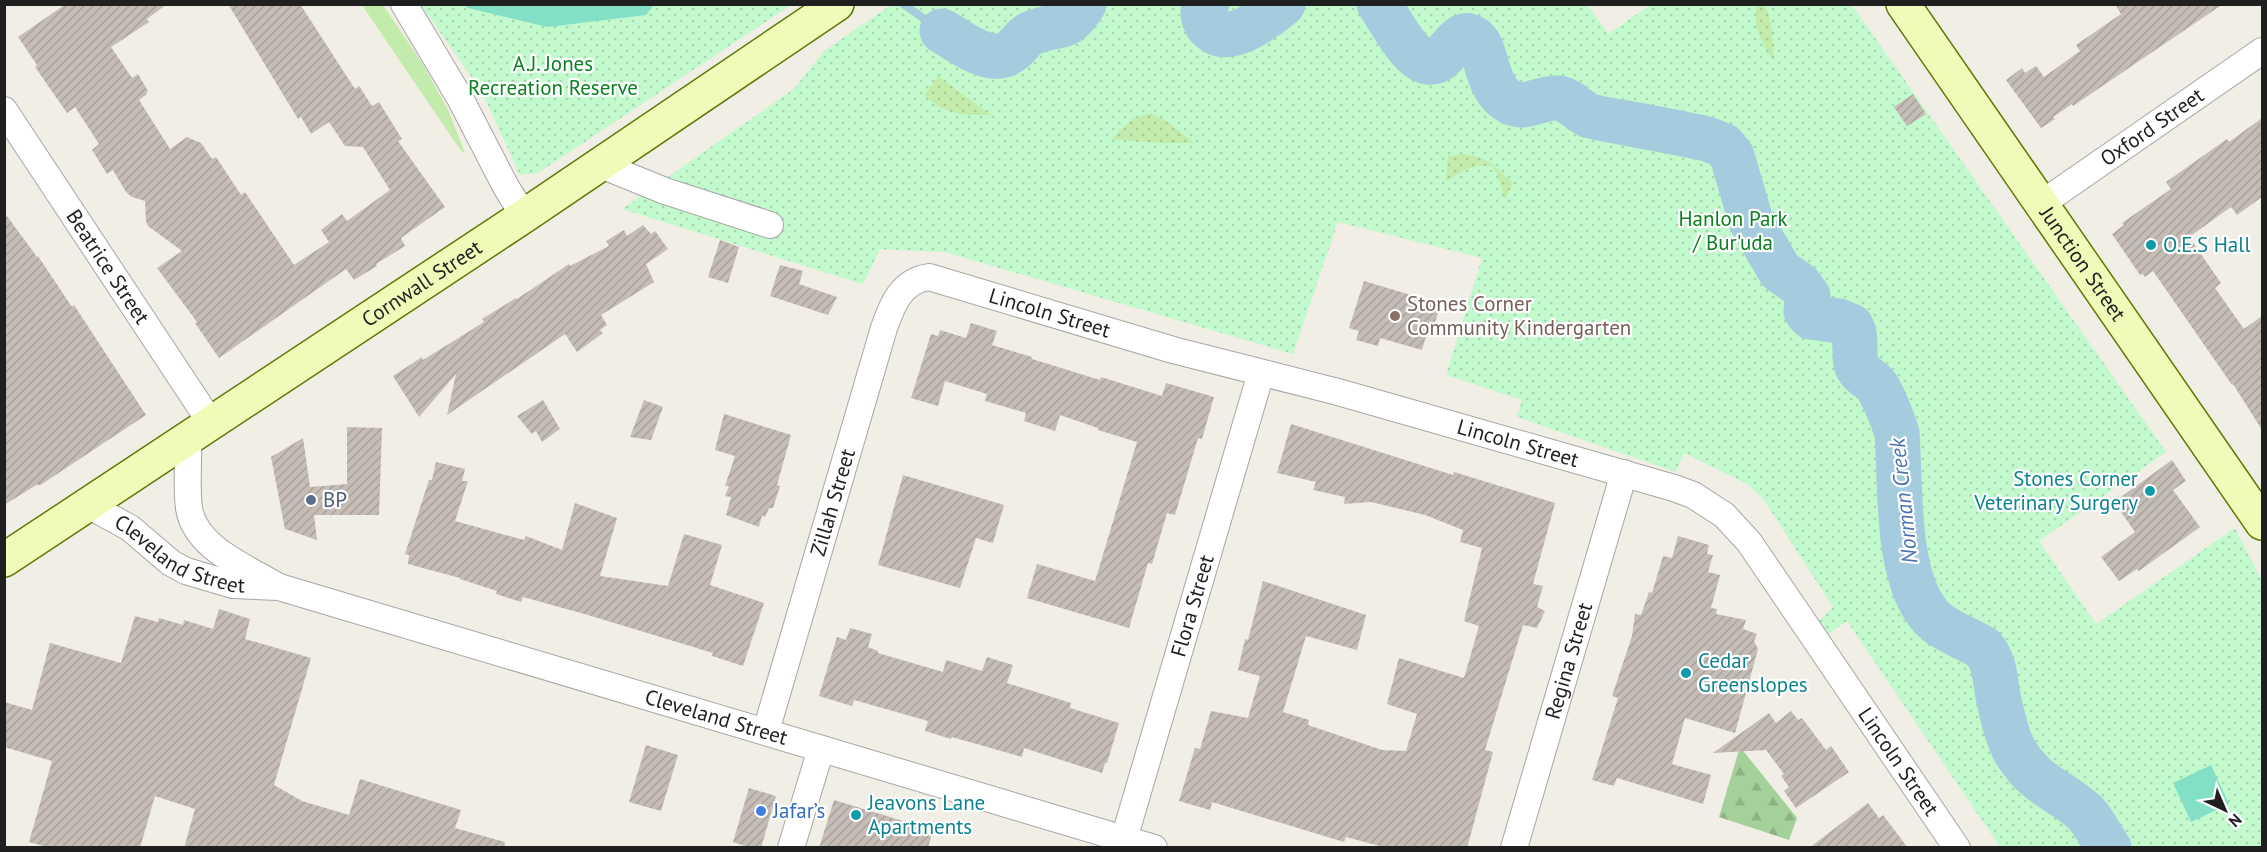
<svg xmlns="http://www.w3.org/2000/svg" width="2267" height="852" font-family="'PT Sans',sans-serif">
  <style>
    .grass { fill: #c3ebab }
    .forest { fill: url(#forest-firs) }
    .park { fill: url(#park-dots) }
    .garden { fill: url(#garden-dots) }
    .pitch { fill: #83e0c6 }
    .lines { fill: none; stroke-linecap: round; stroke-linejoin: round }
    .stream { stroke: #a5cbde; stroke-width: 8 }
    .river { stroke: #a5cbde; stroke-width: 45 }
    .building { fill: url(#building-hatch) }
    .street-casing { stroke: #a6a6a6; stroke-width: 28 }
    .secondary-casing { stroke: #5f7904; stroke-width: 36 }
    .street { stroke: #fff; stroke-width: 26 }
    .secondary { stroke: #f0fab9; stroke-width: 33 }
    .culture-dot { fill: #0f9aa8; stroke: #fff; stroke-width: 2 }
    .education-dot { fill: #8d6e63; stroke: #fff; stroke-width: 2 }
    .service-dot { fill: #5c6f8a; stroke: #fff; stroke-width: 2 }
    .shop-dot { fill: #3f7fe0; stroke: #fff; stroke-width: 2 }
    .labels { text-anchor: middle; stroke-width: 4.5; stroke-linejoin: round; paint-order: stroke }
    .park-label { font-size: 21px; fill: #0a8021; stroke: #fff }
    .street-label { font-size: 21px; fill: #1f1f1f; stroke: #fff }
    .culture-label { font-size: 21px; fill: #0d838f; stroke: #fff; text-anchor: start }
    .education-label { font-size: 21px; fill: #785e54; stroke: #fff; text-anchor: start }
    .service-label { font-size: 21px; fill: #4e5e75; stroke: #fff; text-anchor: start }
    .shop-label { font-size: 21px; fill: #366cbe; stroke: #fff; text-anchor: start }
    .water-label { font-size: 22px; font-style: italic; fill: #4a72b1; stroke: #fff }
  </style>
  <defs>
    <pattern id="forest-firs" width="22" height="20" patternUnits="userSpaceOnUse" patternTransform="scale(1.5)"><rect width="22" height="20" fill="#a4d09a"/><path d="M5 1l3.5 6h-7zM16 11l3.5 6h-7z" fill="#8db284"/></pattern>
    <pattern id="park-dots" width="8" height="8" patternUnits="userSpaceOnUse" patternTransform="scale(1.5)"><rect width="8" height="8" fill="#c2facd"/><path d="M2 2h.1M6 6h.1" fill="none" stroke="#a6d6b0" stroke-width="1.8" stroke-linecap="round"/></pattern>
    <pattern id="garden-dots" width="8" height="8" patternUnits="userSpaceOnUse" patternTransform="scale(1.5)"><rect width="8" height="8" fill="#c3ebab"/><path d="M2 2h.1M6 6h.1" fill="none" stroke="#a7c993" stroke-width="1.8" stroke-linecap="round"/></pattern>
    <pattern id="building-hatch" width="6" height="6" patternUnits="userSpaceOnUse" patternTransform="scale(1.5)"><rect width="6" height="6" fill="#c5bdb5"/><path d="M-1 1l2-2M0 6l6-6M5 7l2-2" fill="none" stroke="#a9a29b"/></pattern>
  </defs>
  <rect width="100%" height="100%" fill="#f0eee5"/>
  <path class="grass" d="M362 5H383L424 66 448 110 465 153 461 151Z"/>
  <path class="forest" d="M1740 747 1797 818 1789 840 1719 817Z"/>
  <path class="park" d="M1587 4 1608 34 1650 5H1852L2166 452 2039 541 2096 624 2235 528 2262 581V847H2000L1847 621 1828 634 1819 621 1833 607 1764 500 1749 485 1684 453 1676 472 1517 417 1522 400 1446 375 1482 258 1338 222 1293 354 945 252 880 249 863 284 622 209 794 89 824 51 891 5Z
    M421 5H791L538 173 520 175 482 92Z"/>
  <path class="garden" d="M1757 5H1765C1773 22 1773 42 1774 61 1762 43 1752 27 1757 5Z
    M938 76 991 115C960 115 948 116 924 95Z
    M1151 113 1168 122 1194 143H1159L1112 139 1133 118Z
    M1464 154C1488 157 1496 168 1513 183L1505 199 1497 174 1492 166C1474 163 1461 172 1446 181L1448 156Z"/>
  <path class="pitch" d="M465 5H654L646 15 548 27 468 8Z
    M2211 765 2229 804 2191 822 2173 783Z"/>
  <g class="lines">
    <path class="stream" d="M903 4 942 31"/>
    <path class="river" d="M1207 4 1203 10C1203 18 1205 25 1212 30 1231 46 1268 16 1283 4
      M1379 4C1390 19 1412 66 1433 62 1448 60 1456 29 1472 37 1489 45 1483 88 1510 102 1525 111 1543 96 1559 98 1571 100 1579 112 1590 116 1602 119 1615 121 1626 123 1653 128 1680 133 1707 139L1723 145 1732 156 1751 221 1780 271 1799 284 1808 296 1806 311 1811 317 1839 321 1851 326C1858 338 1853 351 1856 364 1859 375 1873 379 1878 388 1886 402 1892 418 1897 433 1901 485 1895 577 1931 617 1944 631 1967 638 1983 648 1995 662 1995 678 1998 696 2001 711 2008 741 2016 753 2036 785 2056 788 2082 810 2093 819 2100 836 2109 848
      M942 31C961 42 992 68 1013 50 1020 44 1025 35 1034 32 1060 22 1066 33 1084 4"/>
  </g>
  <path class="building" d="M66 4H167L147 19 149 22 111 47 132 78 138 74 148 91 146 93 147 94 139 100 170 149 187 137 201 143 212 159 216 157 241 195 245 192 294 265 329 242 321 230 342 214 347 221 390 190 363 147 345 146 329 122 311 134 301 117 298 119 228 4H300L355 89 359 86 372 106 379 102 402 139 398 141 445 207 401 238 405 246 376 264 377 266 354 280 346 269 219 358 195 323 197 322 157 268 182 251 148 226 146 221 145 201 132 197 126 192 113 170 107 174 92 150 99 144 75 107 67 113 35 67 37 65 18 37Z
    M2115 4H2223L2073 106 2072 104 2053 117 2055 119 2041 128 2006 80 2022 68 2025 73 2036 66 2044 77 2080 51 2076 45 2121 14Z
    M1913 94 1926 114 1907 126 1894 107Z
    M2262 118V197L2237 215 2231 207 2189 237 2221 283 2215 288 2244 329 2262 316V430L2233 384 2232 385 2153 271 2145 277 2143 274 2140 275 2112 234 2124 225 2122 223 2171 189 2166 182 2227 139 2229 142Z
    M4 212 37 257 38 256 72 307 74 305 146 415 39 486 38 484 4 505Z
    M643 225 651 234 655 231 668 249 646 264 654 282 601 315 607 325 600 330 603 333 577 352 565 334 447 415 456 374 419 417 393 376 422 357 423 360 484 322 482 319 516 298 517 299 569 264 570 266 609 246 606 241 624 230 627 236Z
    M720 240 739 247 728 283 708 277Z
    M780 265 803 271 799 284 837 297 828 315 770 296Z
    M1364 281 1441 304 1431 334 1427 333 1422 350 1380 338 1378 346 1356 340 1359 331 1349 328Z
    M971 323 997 331 992 345 1032 357V359L1100 380 1101 377 1162 396 1166 383 1214 397 1202 439 1198 438 1175 515 1167 513 1152 564 1148 563 1129 628 1027 598 1037 564 1095 581 1137 442 1098 430V428L1060 415 1055 431 1024 421 1026 413 985 401 987 394 945 381 938 406 911 398 931 334 938 336 940 330 966 338Z
    M543 400 560 429 542 442 536 431 532 434 517 416Z
    M644 400 663 407 651 440 630 437Z
    M724 414 791 435 777 485 780 486 773 508H769L765 517 762 515 759 527 726 515 731 497 725 496 729 486H725L735 456 715 450Z
    M1291 424 1453 475 1454 472 1555 503 1533 584 1543 586 1537 607 1545 611 1537 628 1523 625 1485 750 1493 752 1467 848H1387L1346 837 1344 842 1212 802 1210 810 1179 801 1195 748 1200 749 1211 711 1248 718 1260 676 1238 670 1245 639 1248 640 1263 581 1366 615 1357 650 1306 636 1283 712 1309 720 1308 725 1382 750 1406 751 1417 714 1387 704 1399 658 1464 678 1479 626 1464 621 1482 548 1460 542 1463 530 1425 515 1371 502 1344 504 1345 497 1313 490 1316 482 1277 473Z
    M347 427 382 428 379 515H314L317 540 285 529 271 457 303 438 310 487 347 484Z
    M2172 460 2186 481 2173 490 2200 527 2139 571 2137 569 2119 581 2101 557 2135 532 2114 502Z
    M436 462 465 469 462 481H468L455 521 524 540 526 536 562 550 575 503 617 518 600 576 668 586 684 534 722 545 710 585 764 603 743 666 712 656 713 653 588 615 523 597 521 602 496 594 497 591 460 579V578L408 564 409 555 405 554 429 480H432Z
    M903 475 1004 505 993 543 976 538 960 588 878 565Z
    M1678 536 1709 545 1707 554 1713 555 1708 572 1720 575 1711 608 1717 609 1716 614 1746 620 1743 629 1757 634 1754 641 1758 649 1735 733 1685 718 1672 764 1711 775 1703 804 1617 778 1614 786 1592 780 1618 698 1612 696 1632 636 1635 614 1641 615 1649 592 1652 593 1663 556 1672 558Z
    M219 609 250 619 245 639 311 658 274 785 302 801 349 815 360 779 461 810 455 828 505 842 504 848H184L195 809 155 796 140 848H50L29 842 52 761 4 747V702L32 710 50 643 121 663 135 616 158 622 159 618 183 625 184 620 213 629Z
    M850 628 872 634 868 647 878 651V653L943 672 946 660 982 671 987 657 1013 665 1007 683 1071 703 1070 708 1119 723 1107 763H1105L1102 773 1024 748 1022 757 952 737 951 739 925 731 928 721 854 700 852 706 819 696 837 637 846 640Z
    M1791 711 1798 720 1802 718 1826 750 1831 746 1849 772 1796 808 1784 791 1789 787 1781 776 1784 774 1766 750 1713 753 1769 713 1776 723Z
    M646 745 678 755 661 811 629 802Z
    M749 788 776 796 761 848H751L733 842Z
    M834 800 933 830 928 848H819Z
    M1868 803 1879 818 1883 815 1908 848H1809Z"/>
  <g class="lines">
    <defs>
      <g id="street">
        <path d="M404 4 460 98 506 187 524 216"/>
        <path id="s1" d="M4 110 211 423"/>
        <path d="M601 165 665 191 770 225"/>
        <path id="s2" d="M2041 204 2262 51"/>
        <path d="M188 438C189 461 186 486 189 508 195 548 246 567 277 586"/>
        <path id="s3" d="M88 505 130 528 171 563 186 571 233 585 279 587 1154 848"/>
        <path id="s4" d="M766 731 884 328C892 305 901 281 929 277L1173 350 1338 392 1674 488 1693 495 1724 515 1749 542 1957 848"/>
        <path id="s5" d="M1124 839 1261 373"/>
        <path d="M791 848 821 749"/>
        <path id="s6" d="M1514 848 1624 473"/>
      </g>
      <g id="secondary">
        <path id="s7" d="M1903 4 2262 523"/>
        <path id="s8" d="M4 560 524 216 837 4"/>
      </g>
    </defs>
    <use href="#street" class="street-casing"/>
    <use href="#secondary" class="secondary-casing"/>
    <use href="#street" class="street"/>
    <use href="#secondary" class="secondary"/>
  </g>
  <g class="culture-dot">
    <circle cx="2151" cy="245" r="6"/>
    <circle cx="2150" cy="491" r="6"/>
    <circle cx="1686" cy="673" r="6"/>
    <circle cx="856" cy="815" r="6"/>
  </g>
  <circle class="education-dot" cx="1395" cy="316" r="6"/>
  <circle class="service-dot" cx="311" cy="500" r="6"/>
  <circle class="shop-dot" cx="761" cy="811" r="6"/>
  <g class="labels">
    <g class="park-label">
      <text x="553" y="71">A.J. Jones<tspan x="553" dy="24">Recreation Reserve</tspan></text>
      <text x="1733" y="226">Hanlon Park<tspan x="1733" dy="24">/ Bur'uda</tspan></text>
    </g>
    <g class="street-label">
      <text dy="7" stroke="none"><textPath href="#s2" startOffset="135">Oxford Street</textPath></text>
      <text dy="7" stroke="none"><textPath href="#s7" startOffset="316">Junction Street</textPath></text>
      <text dy="7" stroke="none"><textPath href="#s1" startOffset="188">Beatrice Street</textPath></text>
      <text dy="7" stroke="none"><textPath href="#s8" startOffset="501">Cornwall Street</textPath></text>
      <text dy="7" stroke="none"><textPath href="#s4" startOffset="618">Lincoln Street</textPath></text>
      <text dy="7" stroke="none"><textPath href="#s4" startOffset="1104">Lincoln Street</textPath></text>
      <text dy="7" stroke="none"><textPath href="#s4" startOffset="238">Zillah Street</textPath></text>
      <text dy="7" stroke="none"><textPath href="#s3" startOffset="106">Cleveland Street</textPath></text>
      <text dy="7" stroke="none"><textPath href="#s5" startOffset="243">Flora Street</textPath></text>
      <text dy="7" stroke="none"><textPath href="#s6" startOffset="195">Regina Street</textPath></text>
      <text dy="7" stroke="none"><textPath href="#s3" startOffset="670">Cleveland Street</textPath></text>
      <text dy="7" stroke="none"><textPath href="#s4" startOffset="1626">Lincoln Street</textPath></text>
    </g>
    <g class="culture-label">
      <text x="2163" y="252">O.E.S Hall</text>
      <text x="2138" y="486" text-anchor="end">Stones Corner<tspan x="2138" dy="24">Veterinary Surgery</tspan></text>
      <text x="1698" y="668">Cedar<tspan x="1698" dy="24">Greenslopes</tspan></text>
      <text x="868" y="810">Jeavons Lane<tspan x="868" dy="24">Apartments</tspan></text>
    </g>
    <g class="education-label">
      <text x="1407" y="311">Stones Corner<tspan x="1407" dy="24">Community Kindergarten</tspan></text>
    </g>
    <g class="service-label">
      <text x="323" y="507">BP</text>
    </g>
    <g class="shop-label">
      <text x="773" y="818">Jafar’s</text>
    </g>
    <g class="water-label">
      <text transform="translate(1903 501) rotate(-96)" y="8">Norman Creek</text>
    </g>
  </g>
  <rect width="2267" height="852" fill="none" stroke="#1f1f1f" stroke-width="12"/>
  <g transform="translate(2225 810) rotate(136)" stroke="#ffffff" stroke-width="4.5" paint-order="stroke">
  <path d="M0-4.5L10 22L0 15L-10 22Z" fill="#1f1f1f"/>
  <text y="-9" font-size="16" font-weight="bold" text-anchor="middle" fill="#1f1f1f">N</text>
  </g>
</svg>
